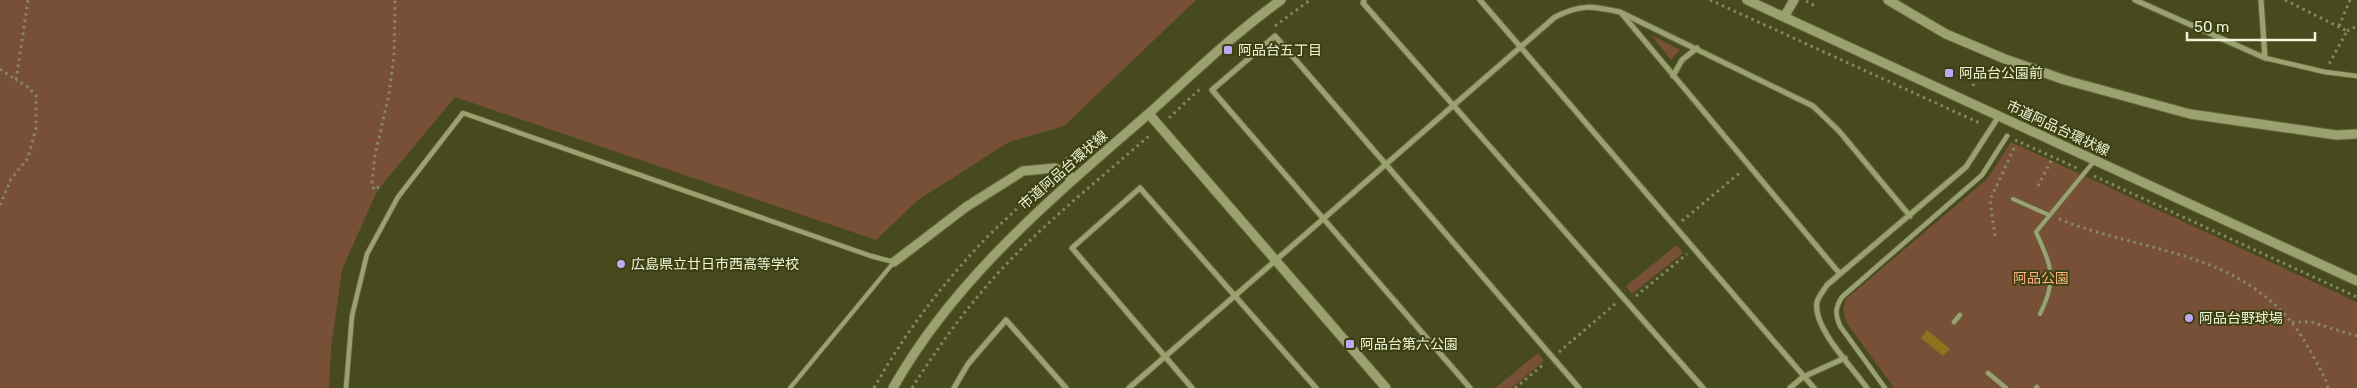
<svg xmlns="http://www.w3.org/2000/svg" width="2357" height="388" font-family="Rubik,'Noto Sans JP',sans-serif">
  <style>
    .green { fill: #785037 }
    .building { fill: #8c751e }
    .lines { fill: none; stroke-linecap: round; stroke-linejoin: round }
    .service-casing { stroke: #63673d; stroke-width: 5.5 }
    .pedestrian-casing { stroke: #63673d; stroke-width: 6 }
    .minor-casing { stroke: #63673d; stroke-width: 7 }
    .tertiary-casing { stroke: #63673d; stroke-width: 11 }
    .path { stroke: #858863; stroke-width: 3; stroke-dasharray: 2.5 4; stroke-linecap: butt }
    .service { stroke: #9ba171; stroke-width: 4 }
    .pedestrian { stroke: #9ba171; stroke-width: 4.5 }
    .minor { stroke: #9ba171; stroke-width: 5 }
    .tertiary { stroke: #9ba171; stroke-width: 9 }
    .poi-dot { fill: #baaaf6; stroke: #3c4011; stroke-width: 2 }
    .labels { text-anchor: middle; stroke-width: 4; stroke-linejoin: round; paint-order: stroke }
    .poi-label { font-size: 14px; fill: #eff3da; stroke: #3c4011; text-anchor: start }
    .street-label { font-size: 14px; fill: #eff3da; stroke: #3c4011 }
    .park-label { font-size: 14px; fill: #fcb181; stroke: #3c4011 }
  </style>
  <rect width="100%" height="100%" fill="#474a1d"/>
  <path class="green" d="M0 0H1196L1064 126 1009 142 918 200 876 240 455 97 377 191 342 270 331 349 329 388H0Z
    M1651 35 1680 50 1671 60Z
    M2011 142 2357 302V388H1894L1847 323 1843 310 1846 299 1987 179Z
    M1677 245 1683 253 1632 294 1626 286Z
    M1538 353 1544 361 1511 388H1495Z"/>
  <path class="building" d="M1927 330 1950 349 1943 356 1921 338Z"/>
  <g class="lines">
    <defs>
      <path id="service" d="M2013 199 2049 215
        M2040 314C2058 278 2051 266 2036 232L2095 160
        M790 388 894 262"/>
      <path id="pedestrian" d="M2265 58 2325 72 2357 76
        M1954 322 1960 315
        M1988 373 2006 388
        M346 388 352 316 367 254 398 197 463 113 871 256 894 262
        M1885 388 1840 326C1835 314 1835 308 1842 297L1982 175 2007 136
        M2036 388 2037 387"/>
      <path id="minor" d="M1364 0 1363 3 1703 388
        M1480 0 1814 388
        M2135 0 2265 58 2261 0
        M1622 14 1840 274
        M1673 76 1682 60 1697 48
        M954 388 968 364 1006 320 1066 388
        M1129 388 1555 17C1581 4 1592 6 1620 12L1813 106 1839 131 1910 216
        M1192 388 1072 248 1140 188 1316 388
        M1470 388 1212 90 1275 36 1579 388
        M1790 388 1803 377 1845 358
        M1867 388C1853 368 1812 327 1817 302 1818 297 1824 290 1827 285L1966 167 1999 116"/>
      <path id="tertiary" d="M1747 0 2357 281
        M1888 0 1946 34 2005 59 2065 80 2190 114 2336 135 2357 134
        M1784 17 1794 0
        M1149 114 1386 388
        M894 262 966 207 1023 171 1055 168 1074 179
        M893 388C955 278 1052 198 1146 116 1190 77 1233 34 1281 0"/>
    </defs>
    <use href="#service" class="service-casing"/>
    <use href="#pedestrian" class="pedestrian-casing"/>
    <use href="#minor" class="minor-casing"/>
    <use href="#tertiary" class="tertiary-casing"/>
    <path class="path" d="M1710 0 1982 124
      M2285 0 2347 31 2329 64
      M1806 1 1817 7
      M1275 26 1310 0
      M2339 26 2350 0
      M2347 31 2357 26
      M0 69 16 80 28 0
      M1973 86 1980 63
      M1169 118 1201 88
      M2015 140 2077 168
      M1065 159 1076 156
      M2094 176 2357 297
      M2038 186 2053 157
      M379 187 374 190 372 183 375 155 389 94 394 56 395 0
      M0 205 11 179 28 158 36 128V96L28 87 16 80
      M2059 219C2140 252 2231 249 2292 323 2305 339 2315 360 2325 378L2328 388
      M1682 221 1742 171
      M1995 236 1990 200 2015 146
      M1636 296 1687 254
      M2292 322H2311L2357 336
      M1559 352 1615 304
      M874 388C902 338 936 292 975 250 996 226 1022 207 1041 182
      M912 388C938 347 966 308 999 272 1045 222 1100 179 1151 134
      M1515 388 1544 364"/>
    <use href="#service" class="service"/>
    <use href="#pedestrian" class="pedestrian"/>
    <use href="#minor" class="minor"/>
    <use href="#tertiary" class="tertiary"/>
  </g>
  <g class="poi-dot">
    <rect x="1223" y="45" width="10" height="10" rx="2.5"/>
    <rect x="1944" y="68" width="10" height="10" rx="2.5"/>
    <circle cx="621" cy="264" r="5"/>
    <circle cx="2189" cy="318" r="5"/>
    <rect x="1345" y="339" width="10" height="10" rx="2.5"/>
  </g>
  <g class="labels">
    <g class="poi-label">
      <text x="1238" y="55">阿品台五丁目</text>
      <text x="1959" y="78">阿品台公園前</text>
      <text x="631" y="269">広島県立廿日市西高等学校</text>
      <text x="2199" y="323">阿品台野球場</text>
      <text x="1360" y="349">阿品台第六公園</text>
    </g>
    <g class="street-label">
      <text transform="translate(2058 128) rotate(25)" y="5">市道阿品台環状線</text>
      <text transform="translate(1063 170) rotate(-41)" y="5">市道阿品台環状線</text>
    </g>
    <g class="park-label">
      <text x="2041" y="283">阿品公園</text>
    </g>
  </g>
  <path d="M2187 32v8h128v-8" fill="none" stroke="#eff3da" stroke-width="2.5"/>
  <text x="2194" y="32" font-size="15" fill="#eff3da" stroke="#3c4011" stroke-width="4" paint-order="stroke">50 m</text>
</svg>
